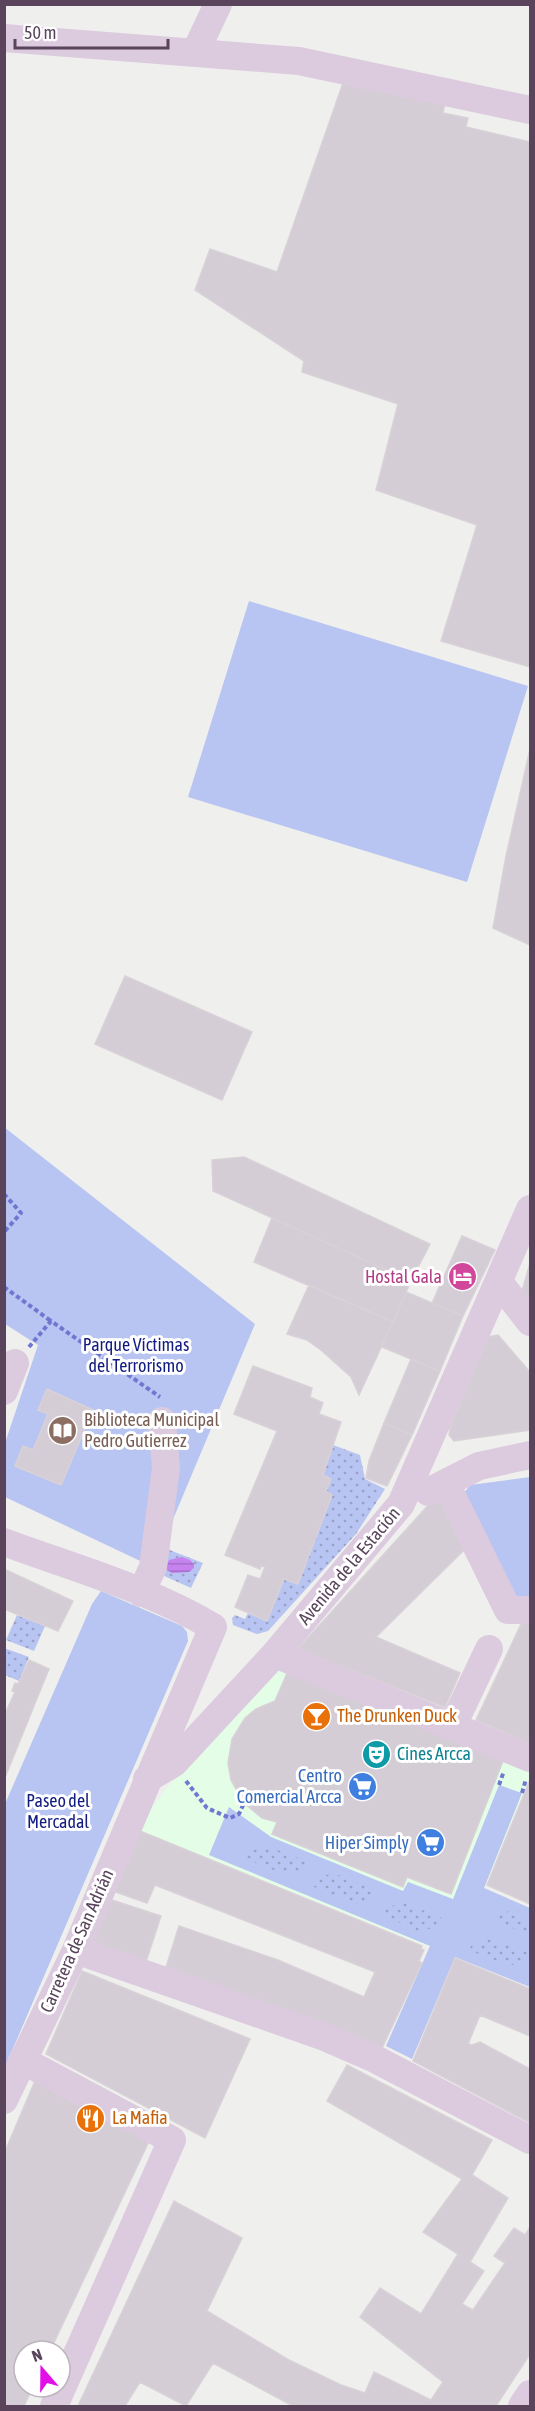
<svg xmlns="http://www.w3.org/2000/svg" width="535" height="2411" font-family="'Asap Condensed',sans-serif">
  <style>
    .commercial { fill: #e4fde7 }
    .park { fill: #b8c4f1 }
    .garden { fill: url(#garden-dots) }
    .water { fill: url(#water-rules) }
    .building { fill: #d4cdd5; stroke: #d9d1d8; stroke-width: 1.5 }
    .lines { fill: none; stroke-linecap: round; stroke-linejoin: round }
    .path { stroke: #6f77d0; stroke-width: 4; stroke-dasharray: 4.5 3; stroke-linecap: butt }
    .minor { stroke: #dccbde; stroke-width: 28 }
    .labels { text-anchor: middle; stroke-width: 6; stroke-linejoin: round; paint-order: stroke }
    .hotel-label { font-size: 18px; fill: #b23c85; stroke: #fff; text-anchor: end }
    .park-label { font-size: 18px; fill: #121c80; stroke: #fff }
    .education-label { font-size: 18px; fill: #785e54; stroke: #fff; text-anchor: start }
    .street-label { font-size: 18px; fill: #59445c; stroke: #fff }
    .food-label { font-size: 18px; fill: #c56008; stroke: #fff; text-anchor: start }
    .culture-label { font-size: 18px; fill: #0d838f; stroke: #fff; text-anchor: start }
    .shop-label { font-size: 18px; fill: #366cbe; stroke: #fff; text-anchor: end }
  </style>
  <defs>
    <pattern id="garden-dots" width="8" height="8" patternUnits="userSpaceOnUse" patternTransform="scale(1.5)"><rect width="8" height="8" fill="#b8c4f1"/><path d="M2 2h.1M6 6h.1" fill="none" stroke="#99a1c6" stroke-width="1.8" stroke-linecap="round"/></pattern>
    <pattern id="water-rules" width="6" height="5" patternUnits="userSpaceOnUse" patternTransform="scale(1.5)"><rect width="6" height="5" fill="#c683f0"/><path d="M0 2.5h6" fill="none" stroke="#a46dc6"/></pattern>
  </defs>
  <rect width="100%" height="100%" fill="#eff0ed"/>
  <path class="commercial" d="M278 1667 530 1771V1777L455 1957 135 1829 172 1782Z"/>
  <path class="park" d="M249 601 528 686 467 882 188 797Z
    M4 1127 255 1324 153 1567 5 1497V1443L38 1345 5 1324Z
    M530 1477V1600H518L464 1493 470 1485Z
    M101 1591 182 1626 187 1632 188 1641 5 2067V1804L92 1604Z
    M499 1785 522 1793 484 1888 530 1908V1987L455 1957 412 2059 386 2046 430 1946 209 1855 229 1807 271 1837 403 1891 408 1882 453 1899Z"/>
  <path class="garden" d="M333 1445 360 1455 365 1479 385 1489 356 1534 268 1631 257 1634 233 1625 232 1618 235 1615 245 1619 248 1613 267 1621 284 1579 298 1584 332 1495 326 1491 331 1479 323 1475Z
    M162 1547 203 1563 191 1588 153 1571Z
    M17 1615 45 1626 34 1651 6 1640Z
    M4 1648 29 1657 19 1681 5 1675Z
    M265 1845 308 1862 305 1869 286 1875 244 1858 247 1852Z
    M333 1873 377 1890 380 1896 356 1904 312 1886 314 1879Z
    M403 1902 442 1918 440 1925 420 1932 383 1915 386 1908Z
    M516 1908 530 1931V1935L490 1919Z
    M490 1938 529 1953 526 1959 510 1966 469 1950 472 1944Z"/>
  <path class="water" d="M182 1557 190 1560 194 1564V1568L189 1572 172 1573 165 1569 169 1560Z"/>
  <path class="building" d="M344 80 445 102 443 113 468 118 466 127 530 142V667L441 641 477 525 376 490 398 404 302 372 304 361 195 290 210 249 277 272Z
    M530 749V945L493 928 506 856Z
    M125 976 252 1032 222 1100 95 1044Z
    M244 1157 430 1244 411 1281 213 1191 212 1160Z
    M272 1218 411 1281 393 1322 254 1262Z
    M462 1236 495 1250 463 1316 432 1303Z
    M530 1263V1300L522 1291Z
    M309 1285 393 1322 359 1395 351 1377 322 1351 307 1340 287 1334Z
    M406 1292 463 1316 440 1371 382 1347Z
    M498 1335 530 1372V1430L454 1441 449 1435 450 1428 488 1337Z
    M411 1359 440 1371 412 1435 384 1423Z
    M253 1366 312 1388 310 1397 323 1403 319 1414 341 1422 323 1475 331 1479 326 1491 332 1495 298 1584 284 1579 267 1621 235 1607 248 1575 260 1579 265 1567 261 1566 260 1569 225 1555 277 1431 234 1414Z
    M47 1389 93 1410 61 1485 15 1466 23 1446 33 1450 48 1414 38 1410Z
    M384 1423 412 1435 387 1486 366 1478 369 1461Z
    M432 1501 445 1502 468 1546 376 1637 460 1673 445 1707 298 1649Z
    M4 1569 73 1601 58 1631 4 1609Z
    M530 1619V1743L476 1720 523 1620Z
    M29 1660 49 1669 4 1780V1716L15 1692 12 1691 15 1683 18 1684Z
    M288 1671 503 1761 451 1894 407 1877 403 1887 272 1834 277 1822 262 1818 244 1803 231 1780 228 1763 232 1739 245 1718 256 1709 275 1701Z
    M529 1782 530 1783V1904L487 1885Z
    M135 1829 422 1946 421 1949 424 1950 419 1961 422 1963 382 2048 166 1967 179 1926 278 1960 364 1997 375 1972 155 1885 147 1903 113 1891Z
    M106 1898 161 1916 144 1968 84 1948Z
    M455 1958 530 1989V2036L480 2015 468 2044 472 2045 480 2042 530 2069V2123L413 2061Z
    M82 1971 250 2039 205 2138 46 2054Z
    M347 2065 492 2140 472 2175 508 2198 470 2262 484 2271 462 2304 473 2310 505 2263 494 2256 514 2228 525 2235 530 2227V2354L496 2406H293L213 2363 186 2406 140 2382 125 2406H78L174 2201 242 2238 207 2311 289 2360 341 2385 365 2393 374 2372 431 2400 443 2382 360 2317 380 2288 421 2314 458 2254 423 2232 462 2179 327 2101Z
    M37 2076 151 2137 50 2351H24V2387H33L24 2406H4V2154Z"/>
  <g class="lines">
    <path class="path" d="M4 1194 21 1213 4 1232
      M4 1287 51 1321
      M29 1347 51 1321 160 1397
      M186 1781 207 1808 230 1818 239 1814 244 1803
      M499 1785 504 1771
      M522 1793 526 1779"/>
    <path class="minor" d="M4 38 299 61 530 110
      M195 53 218 4
      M499 1282 530 1322
      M4 1391 15 1363
      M446 1484 508 1610H530
      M428 1492 479 1466 530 1455
      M4 1542C74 1568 150 1589 213 1627L76 1950 4 2100
      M141 1593 153 1567 166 1468 162 1421
      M275 1654 530 1758
      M453 1725 489 1649
      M147 1779 174 1763 275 1654 401 1504 530 1209
      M76 1950 322 2036 375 2059 530 2140
      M22 2060 172 2140 54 2406
      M522 2406 530 2394"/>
  </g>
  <defs>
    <symbol id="hotel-disc" viewBox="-11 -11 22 22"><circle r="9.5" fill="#d1479c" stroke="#fff"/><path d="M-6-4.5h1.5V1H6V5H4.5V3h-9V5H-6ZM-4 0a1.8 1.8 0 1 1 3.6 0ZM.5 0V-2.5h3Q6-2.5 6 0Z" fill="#fff"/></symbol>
    <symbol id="library-disc" viewBox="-11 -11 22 22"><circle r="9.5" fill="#8d6e63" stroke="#fff"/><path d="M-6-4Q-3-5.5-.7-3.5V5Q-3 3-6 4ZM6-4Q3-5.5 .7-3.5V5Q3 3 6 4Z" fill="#fff"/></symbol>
    <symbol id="bar-disc" viewBox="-11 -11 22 22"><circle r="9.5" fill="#e8710a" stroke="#fff"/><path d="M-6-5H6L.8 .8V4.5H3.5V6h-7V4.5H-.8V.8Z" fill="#fff"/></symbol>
    <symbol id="theatre-disc" viewBox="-11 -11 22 22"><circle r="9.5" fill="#0f9aa8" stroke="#fff"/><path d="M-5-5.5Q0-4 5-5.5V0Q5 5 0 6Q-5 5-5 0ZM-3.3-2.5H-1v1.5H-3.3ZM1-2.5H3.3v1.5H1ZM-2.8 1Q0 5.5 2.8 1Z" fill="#fff"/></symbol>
    <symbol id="supermarket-disc" viewBox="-11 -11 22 22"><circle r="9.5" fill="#3f7fe0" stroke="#fff"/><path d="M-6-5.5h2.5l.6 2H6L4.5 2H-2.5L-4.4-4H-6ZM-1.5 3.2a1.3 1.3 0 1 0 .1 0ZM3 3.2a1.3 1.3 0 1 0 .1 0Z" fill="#fff"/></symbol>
    <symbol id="restaurant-disc" viewBox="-11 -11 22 22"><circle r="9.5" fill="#e8710a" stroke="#fff"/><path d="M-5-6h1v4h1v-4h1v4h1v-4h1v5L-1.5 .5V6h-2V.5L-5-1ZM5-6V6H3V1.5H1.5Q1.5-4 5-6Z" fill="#fff"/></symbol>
  </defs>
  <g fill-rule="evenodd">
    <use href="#hotel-disc" x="446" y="1260" width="33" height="33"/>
    <use href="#library-disc" x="46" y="1414" width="33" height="33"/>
    <use href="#bar-disc" x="300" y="1700" width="33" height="33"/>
    <use href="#theatre-disc" x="360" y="1738" width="33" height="33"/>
    <use href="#supermarket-disc" x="346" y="1770" width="33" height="33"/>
    <use href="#supermarket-disc" x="414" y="1826" width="33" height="33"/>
    <use href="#restaurant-disc" x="74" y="2102" width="33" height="33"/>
  </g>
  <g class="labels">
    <g class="hotel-label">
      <text x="442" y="1283">Hostal Gala</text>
    </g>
    <g class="park-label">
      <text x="136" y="1351">Parque Víctimas<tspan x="136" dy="21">del Terrorismo</tspan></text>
      <text x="58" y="1807">Paseo del<tspan x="58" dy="21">Mercadal</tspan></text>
    </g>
    <g class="education-label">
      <text x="84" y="1426">Biblioteca Municipal<tspan x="84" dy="21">Pedro Gutierrez</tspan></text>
    </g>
    <g class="street-label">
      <text transform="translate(349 1566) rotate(-50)" y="6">Avenida de la Estación</text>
      <text transform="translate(77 1941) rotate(-66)" y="6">Carretera de San Adrián</text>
    </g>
    <g class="food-label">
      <text x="337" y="1722">The Drunken Duck</text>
      <text x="112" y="2124">La Mafia</text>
    </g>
    <g class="culture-label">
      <text x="397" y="1760">Cines Arcca</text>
    </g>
    <g class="shop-label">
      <text x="342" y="1782">Centro<tspan x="342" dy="21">Comercial Arcca</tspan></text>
      <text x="409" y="1849">Hiper Simply</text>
    </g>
  </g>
  <rect width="535" height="2411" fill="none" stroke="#59445c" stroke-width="12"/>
  <g transform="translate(42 2369) rotate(340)"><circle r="28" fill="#ffffff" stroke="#bdb4be" stroke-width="1.5"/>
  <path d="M0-4.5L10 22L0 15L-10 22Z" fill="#e20fe8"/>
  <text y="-9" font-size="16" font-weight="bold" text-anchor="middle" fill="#59445c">N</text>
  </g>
  <path d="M15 39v9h153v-9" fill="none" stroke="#59445c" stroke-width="3"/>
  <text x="24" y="39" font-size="18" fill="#59445c" stroke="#ffffff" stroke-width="4.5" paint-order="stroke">50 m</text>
</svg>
